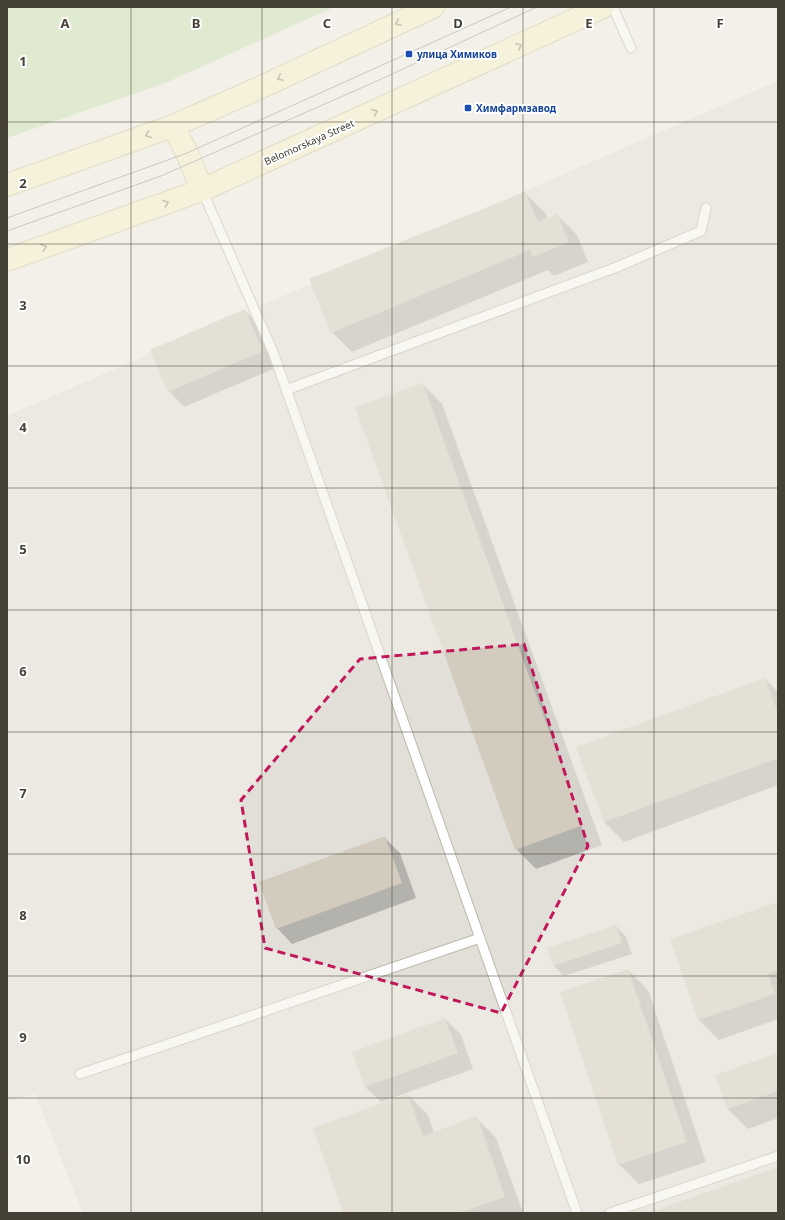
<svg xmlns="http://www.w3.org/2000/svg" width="785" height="1220" font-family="'Noto Sans',sans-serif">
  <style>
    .industrial { fill: #e2dfd9 }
    .green { fill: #cae3b4 }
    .shadow { fill: #0003 }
    .building { fill: #d3ccbe }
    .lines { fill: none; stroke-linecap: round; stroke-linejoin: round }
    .lane-casing { stroke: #bdb8ab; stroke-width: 11 }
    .secondary-casing { stroke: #cec59b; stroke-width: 24 }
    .lane { stroke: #fff; stroke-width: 9 }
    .secondary { stroke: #f9f2cb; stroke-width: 22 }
    .tram { stroke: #969696; stroke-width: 1 }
    .oneway { stroke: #96917a }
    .marked { fill: none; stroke: #c2185b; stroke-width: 3; stroke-dasharray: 8 5; stroke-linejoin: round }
    .grid { fill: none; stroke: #454137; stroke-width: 1; stroke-opacity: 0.55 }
    .transit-dot { fill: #1a4fb4; stroke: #fff; stroke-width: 1.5 }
    .labels { text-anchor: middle; stroke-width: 4; stroke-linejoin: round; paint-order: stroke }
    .transit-label { font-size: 10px; font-weight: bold; fill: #164399; stroke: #fff; text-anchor: start }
    .street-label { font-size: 10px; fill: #454137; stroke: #fff }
    .grid-label { font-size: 13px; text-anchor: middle; font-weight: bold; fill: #454137; stroke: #fff; stroke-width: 4; stroke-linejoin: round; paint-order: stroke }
  </style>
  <rect width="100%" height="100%" fill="#f2f0e8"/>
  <path class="industrial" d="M778 81V1213H83L35 1094 7 1102V416Z"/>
  <path class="green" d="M7 7H334L168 82 7 138Z"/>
  <path class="shadow" d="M525 193 545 213 548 219 557 215 577 235 588 262 554 276 548 270 352 352 332 332Z
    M244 310 260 326 278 367 184 407 169 391Z
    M422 384 442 404 602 845 536 869 516 849Z
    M765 679 778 692V785L624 842 604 822Z
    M384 837 400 853 416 898 292 944 277 928Z
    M778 903V1019L719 1040 699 1020 671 940Z
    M616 926 626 937 632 954 564 976 554 966 548 949Z
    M628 970 648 990 706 1162 639 1184 619 1164Z
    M445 1019 461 1035 473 1069 381 1102 365 1087Z
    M778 1054V1118L748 1129 728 1109Z
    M408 1095 428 1115 434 1133 476 1118 496 1138 523 1213H344Z"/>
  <path class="building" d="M525 192 538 222 557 214 569 242 533 257 530 250 331 333 309 279Z
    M245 309 263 351 168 392 150 350Z
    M423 383 583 825 515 850 355 407Z
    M765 678 778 713V758L604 822 576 747Z
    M385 836 402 883 276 929 259 882Z
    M778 902V971L768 974 775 994 698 1020 670 939Z
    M616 925 622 943 553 966 547 948Z
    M628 969 687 1142 618 1165 560 992Z
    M445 1018 458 1053 365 1087 352 1052Z
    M778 1053V1091L727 1109 715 1075Z
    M408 1094 423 1136 477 1116 505 1197 459 1213H343L313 1128Z
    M778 1167V1213H648Z"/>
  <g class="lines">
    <defs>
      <path id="lane" d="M613 7 631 48
        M202 190 273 352 577 1213
        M286 390 617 267 701 231 706 208
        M80 1074 480 938
        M610 1213 778 1156"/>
      <path id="secondary" d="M173 126 187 153 202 190
        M7 185 173 126 257 89 433 7
        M7 260 202 190 603 7"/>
    </defs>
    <use href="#lane" class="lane-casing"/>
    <use href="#secondary" class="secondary-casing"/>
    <use href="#lane" class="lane"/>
    <use href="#secondary" class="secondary"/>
    <path class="tram" d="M7 218 187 153 511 7
      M7 231 161 176 377 81 537 7"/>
  </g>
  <defs><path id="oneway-chevron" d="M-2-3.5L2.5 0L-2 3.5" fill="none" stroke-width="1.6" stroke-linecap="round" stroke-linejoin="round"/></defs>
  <g class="oneway">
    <use href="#oneway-chevron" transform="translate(398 23) rotate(155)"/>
    <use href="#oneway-chevron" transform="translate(519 46) rotate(-25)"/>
    <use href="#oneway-chevron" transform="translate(280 78) rotate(154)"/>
    <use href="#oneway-chevron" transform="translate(375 112) rotate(-24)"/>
    <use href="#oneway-chevron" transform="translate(148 135) rotate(160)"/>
    <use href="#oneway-chevron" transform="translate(166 203) rotate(-20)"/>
    <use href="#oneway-chevron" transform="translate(44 247) rotate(-20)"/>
  </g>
  <path d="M0 0H785V1220H0ZM524 644 588 846 501 1013 265 948 241 800 360 659Z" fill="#f2f0e8" fill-opacity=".55" fill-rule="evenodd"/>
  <path class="marked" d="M524 644 588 846 501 1013 265 948 241 800 360 659Z"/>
  <path class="grid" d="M131 7V1213M262 7V1213M392 7V1213M523 7V1213M654 7V1213M7 122H778M7 244H778M7 366H778M7 488H778M7 610H778M7 732H778M7 854H778M7 976H778M7 1098H778"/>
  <g class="transit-dot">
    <rect x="405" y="50" width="8" height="8" rx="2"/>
    <rect x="464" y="104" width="8" height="8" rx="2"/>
  </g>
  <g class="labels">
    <g class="transit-label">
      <text x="417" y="58">улица Химиков</text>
      <text x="476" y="112">Химфармзавод</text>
    </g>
    <g class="street-label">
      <text transform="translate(309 142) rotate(-24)" y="4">Belomorskaya Street</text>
    </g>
  </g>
  <g class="grid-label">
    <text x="65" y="28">A</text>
    <text x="196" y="28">B</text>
    <text x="327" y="28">C</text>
    <text x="458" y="28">D</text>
    <text x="589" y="28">E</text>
    <text x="720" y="28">F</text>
    <text x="23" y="66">1</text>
    <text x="23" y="188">2</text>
    <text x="23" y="310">3</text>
    <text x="23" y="432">4</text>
    <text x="23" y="554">5</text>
    <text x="23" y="676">6</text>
    <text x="23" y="798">7</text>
    <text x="23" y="920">8</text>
    <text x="23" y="1042">9</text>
    <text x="23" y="1164">10</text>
  </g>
  <rect width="785" height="1220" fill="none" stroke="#454137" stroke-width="16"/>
</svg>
